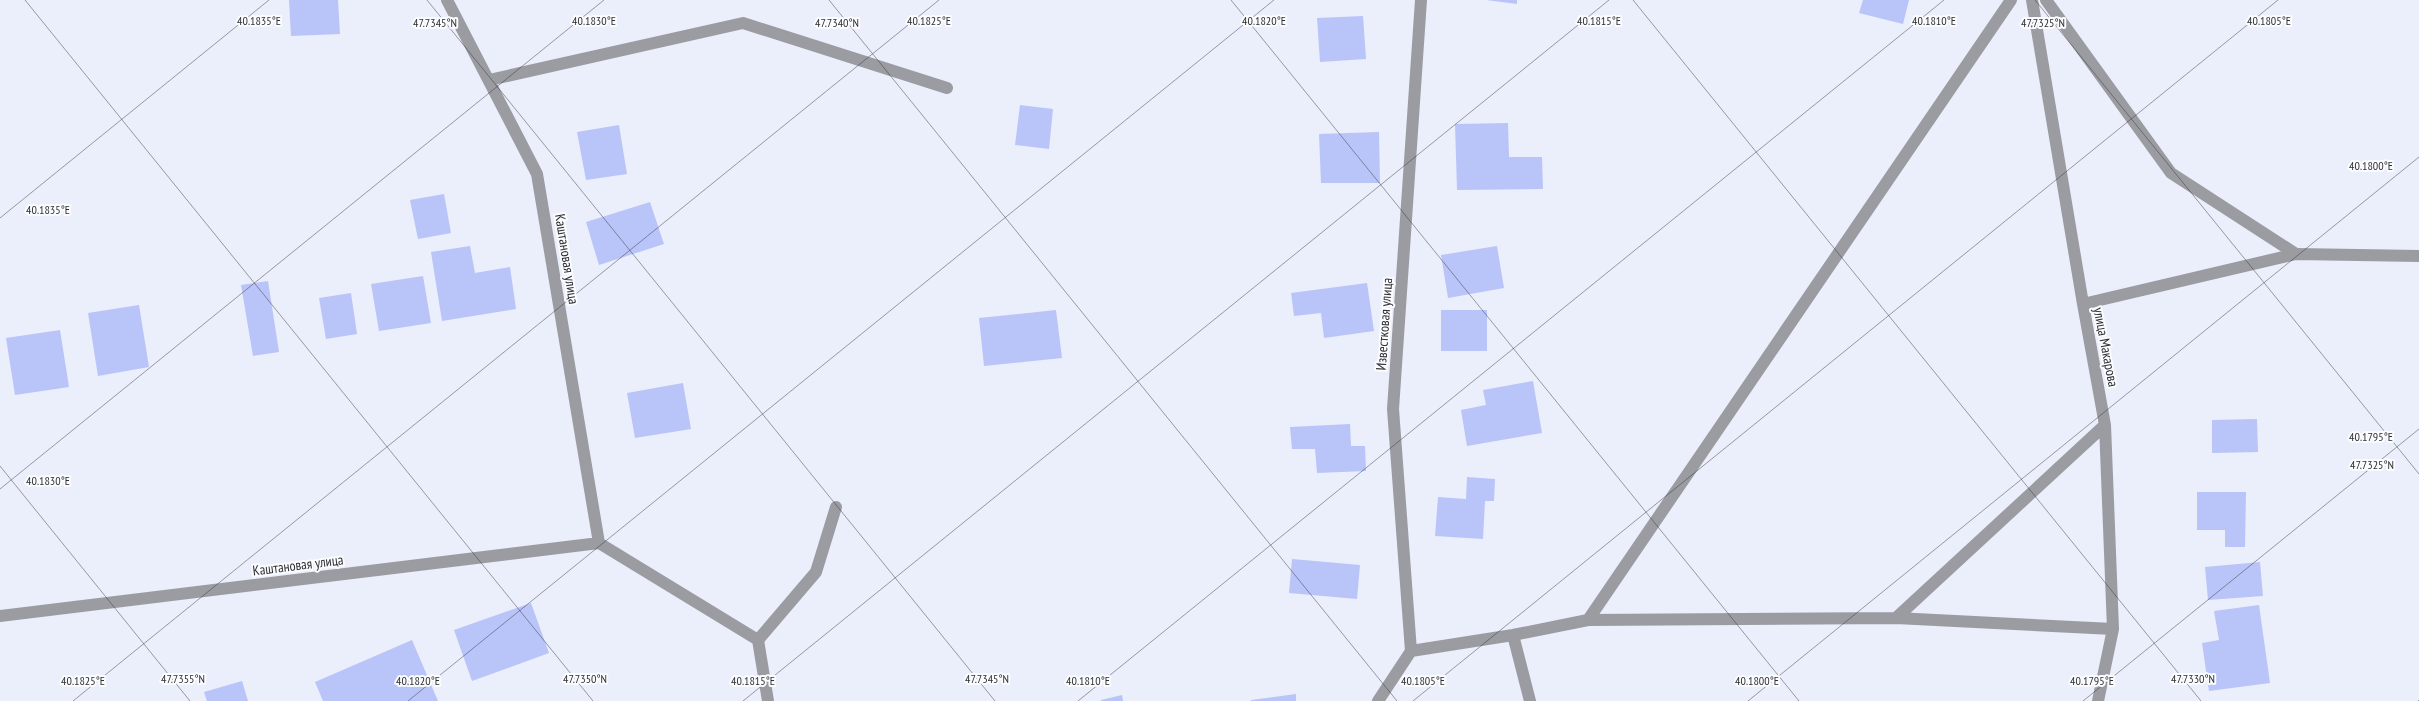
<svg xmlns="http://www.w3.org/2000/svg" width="2419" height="701" font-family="'PT Sans Narrow',sans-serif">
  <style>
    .building { fill: #b9c4f9 }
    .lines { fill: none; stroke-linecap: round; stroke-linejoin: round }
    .lane { stroke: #9b9ca2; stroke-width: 12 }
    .street { stroke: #9b9ca2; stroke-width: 12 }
    .ticks { fill: none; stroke: #2e2f34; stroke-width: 1; stroke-opacity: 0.45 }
    .labels { text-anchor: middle; stroke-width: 4; stroke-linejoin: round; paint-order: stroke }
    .street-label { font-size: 14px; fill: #2e2f34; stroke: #fbfcfe }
    .ticks-label { font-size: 12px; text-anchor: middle; fill: #2e2f34; stroke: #fbfcfe; stroke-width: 4; stroke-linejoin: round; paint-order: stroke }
  </style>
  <rect width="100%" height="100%" fill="#ebeefb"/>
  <path class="building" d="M289 0H338L340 34 291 36Z
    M1486 0H1517V4Z
    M1863 0H1909L1903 24 1859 13Z
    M1363 16 1366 59 1320 62 1317 18Z
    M1020 105 1053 109 1049 149 1015 145Z
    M1508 123 1509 157H1542L1543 189 1457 190 1455 124Z
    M619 125 627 174 586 180 577 132Z
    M1379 132 1380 183H1321L1319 134Z
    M444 194 451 233 418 239 410 200Z
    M650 202 664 244 599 265 586 222Z
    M470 246 475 273 510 267 516 309 442 321 431 252Z
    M1497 246 1504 288 1448 298 1441 255Z
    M423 276 431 323 379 331 371 284Z
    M268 281 279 352 253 356 241 285Z
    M1367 283 1374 331 1324 338 1321 313 1294 316 1291 293Z
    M351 293 357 334 326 339 319 298Z
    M139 305 149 367 98 376 88 313Z
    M1056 310 1062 358 984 366 979 318Z
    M1441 310H1487V351H1441Z
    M60 330 69 387 15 395 6 338Z
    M1533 381 1542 433 1467 446 1461 410 1486 405 1483 390Z
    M683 383 691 429 635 438 627 393Z
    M2257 419 2258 452 2212 453V420Z
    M1350 424 1351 446H1365L1366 471 1317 473 1315 449H1292L1290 427Z
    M1467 477 1495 479 1494 501H1485L1483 539 1435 536 1438 497 1466 499Z
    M2197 492H2246L2245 547H2225V530H2197Z
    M1292 559 1360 565 1357 599 1289 593Z
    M2260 562 2263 596 2208 600 2205 567Z
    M531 603 549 653 472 681 454 630Z
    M2259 605 2270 683 2209 691 2202 643 2219 640 2214 611Z
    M412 640 438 701H323L315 682Z
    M242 681 248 701H207L204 692Z
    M1296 694V701H1251V700Z
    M1122 695 1123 701H1101V700Z"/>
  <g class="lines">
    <path class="lane" d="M2046 0 2171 173 2296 254
      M489 80 743 23 947 88
      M758 640 816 572 836 507"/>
    <path class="street" d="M447 0 537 174 599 543 758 640 768 701
      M2032 0 2083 304 2105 425 2113 629 2098 701
      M2083 304 2296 254 2419 256
      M0 616 599 543
      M1896 618 2105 425
      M1588 620 1896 618 2113 629
      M1513 635 1530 701
      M1411 651 1393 409 1421 0
      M1378 701 1411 651 1513 635 1588 620 2011 0"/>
  </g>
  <path class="ticks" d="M25 0 593 701M427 0 995 701M829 0 1397 701M1231 0 1799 701M1633 0 2201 701M2035 0 2419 474M0 218 269 0M0 466 190 701M0 489 604 0M73 701 939 0M408 701 1274 0M743 701 1609 0M1078 701 1944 0M1413 701 2278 0M1748 701 2419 157M2083 701 2419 429M2418 701 2419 700"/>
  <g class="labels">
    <g class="street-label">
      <text transform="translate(567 259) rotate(81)" y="5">Каштановая улица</text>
      <text transform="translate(1384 324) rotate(-86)" y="5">Известковая улица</text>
      <text transform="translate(2106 347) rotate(79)" y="5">улица Макарова</text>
      <text transform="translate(298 565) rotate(-7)" y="5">Каштановая улица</text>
    </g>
  </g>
  <g class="ticks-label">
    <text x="259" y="25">40.1835°E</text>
    <text x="594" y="25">40.1830°E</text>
    <text x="929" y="25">40.1825°E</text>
    <text x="1264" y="25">40.1820°E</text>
    <text x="1599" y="25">40.1815°E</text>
    <text x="1934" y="25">40.1810°E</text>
    <text x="2269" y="25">40.1805°E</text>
    <text x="435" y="27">47.7345°N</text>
    <text x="837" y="27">47.7340°N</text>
    <text x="2043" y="27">47.7325°N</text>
    <text x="2371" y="170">40.1800°E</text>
    <text x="48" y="214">40.1835°E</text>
    <text x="2371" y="441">40.1795°E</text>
    <text x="2372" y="469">47.7325°N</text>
    <text x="48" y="485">40.1830°E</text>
    <text x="183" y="683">47.7355°N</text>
    <text x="585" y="683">47.7350°N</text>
    <text x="987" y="683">47.7345°N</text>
    <text x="2193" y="683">47.7330°N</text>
    <text x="83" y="685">40.1825°E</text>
    <text x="418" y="685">40.1820°E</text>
    <text x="753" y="685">40.1815°E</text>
    <text x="1088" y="685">40.1810°E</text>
    <text x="1423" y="685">40.1805°E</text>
    <text x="1757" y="685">40.1800°E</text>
    <text x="2092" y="685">40.1795°E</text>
  </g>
</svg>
